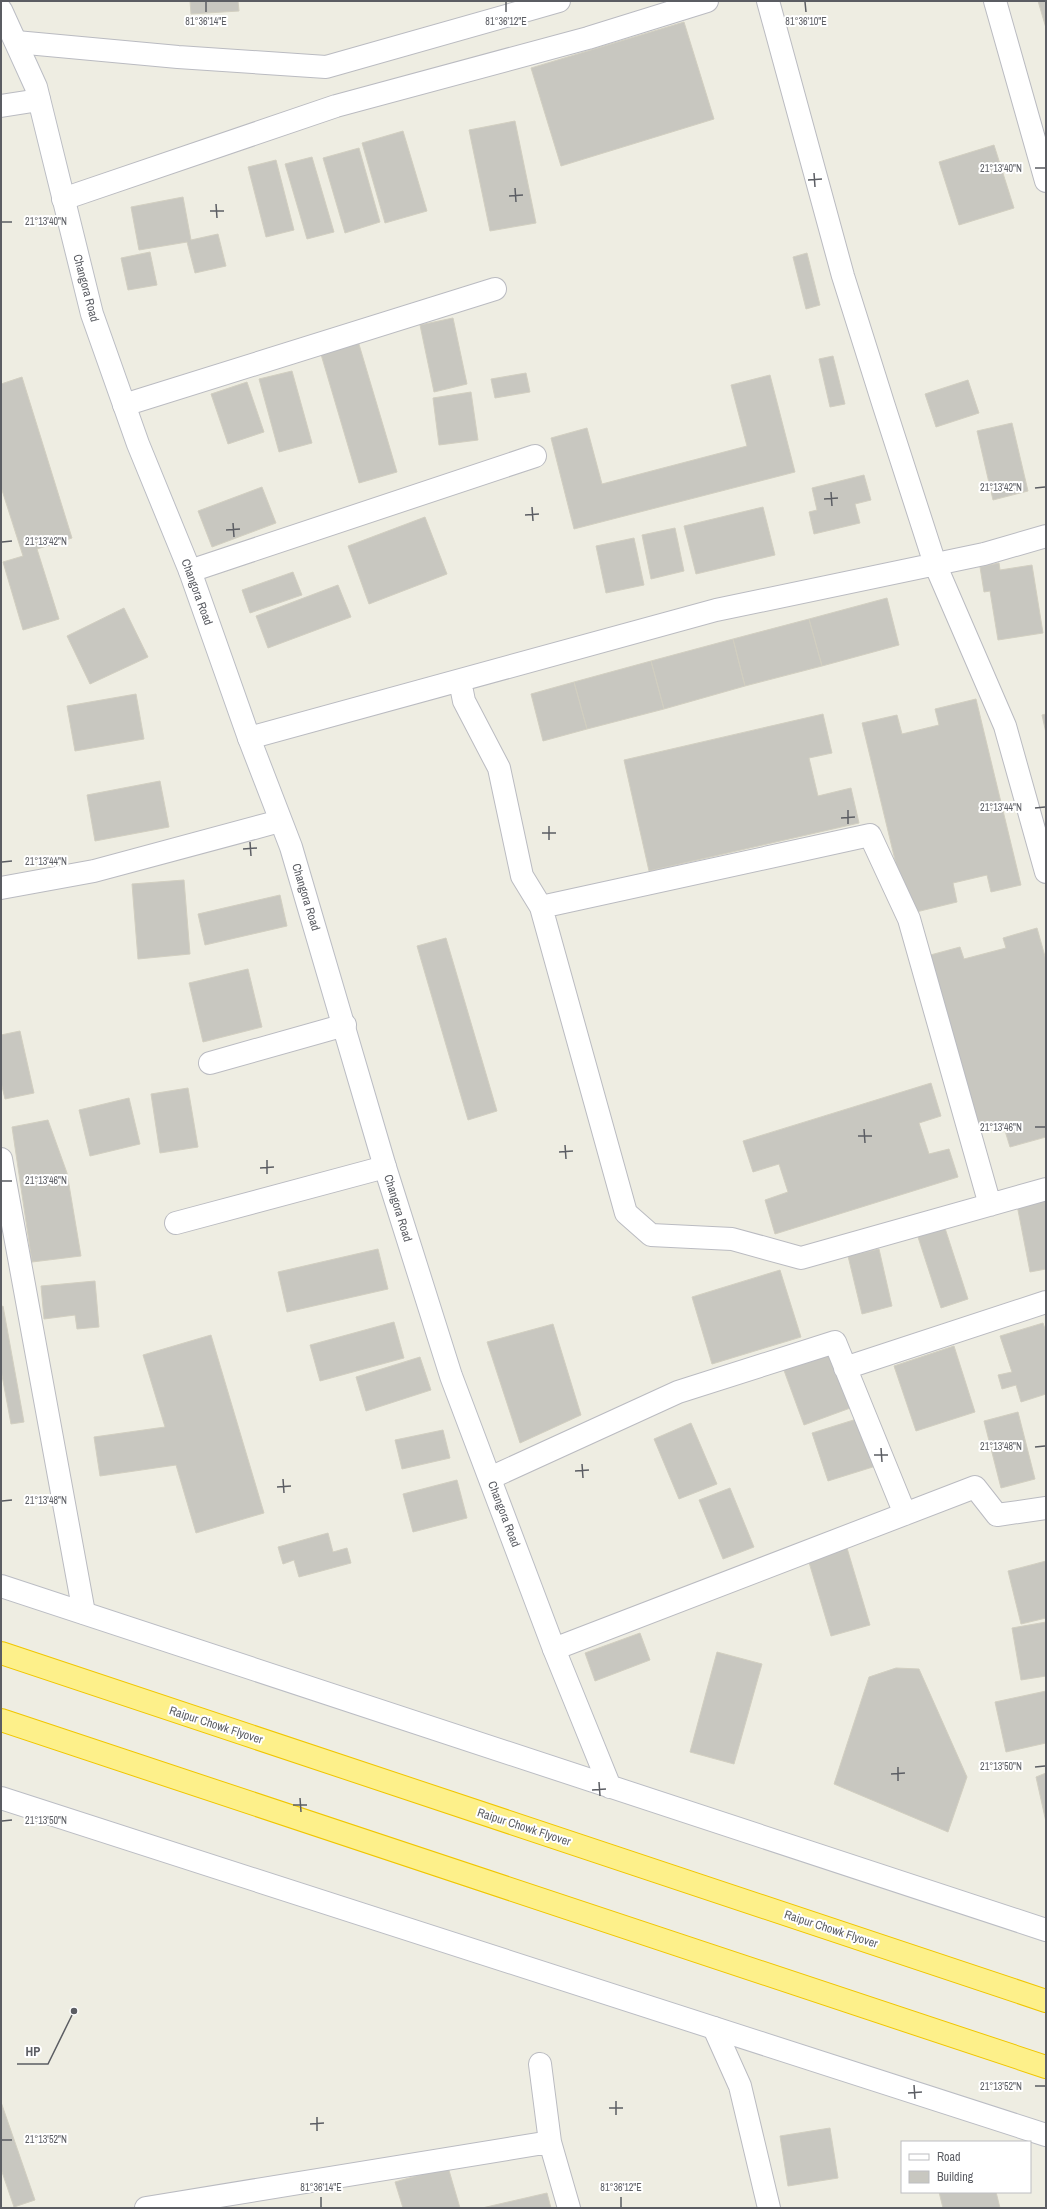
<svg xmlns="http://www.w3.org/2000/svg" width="1047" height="2209" font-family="'Archivo Narrow',sans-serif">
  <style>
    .building { fill: #c8c7c0; stroke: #d2cfc1 }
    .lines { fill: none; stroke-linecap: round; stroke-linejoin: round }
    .street-casing { stroke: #babbc1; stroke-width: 24 }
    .secondary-casing { stroke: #bbbdc4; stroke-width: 24 }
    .highway-casing { stroke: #f0c600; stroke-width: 24 }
    .street { stroke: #fff; stroke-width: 22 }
    .secondary { stroke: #fff; stroke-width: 22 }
    .highway { stroke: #fdf08a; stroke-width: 22 }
    .ticks { fill: none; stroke: #5b5d63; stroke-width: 1.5 }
    .labels { text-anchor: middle; stroke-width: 4; stroke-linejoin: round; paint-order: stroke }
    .street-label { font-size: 12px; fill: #5b5d63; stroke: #fff }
    .ticks-label { font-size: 10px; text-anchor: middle; fill: #5b5d63; stroke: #fff; stroke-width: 4; stroke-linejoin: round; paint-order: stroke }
    .leader { fill: none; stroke: #5b5d63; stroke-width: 1.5 }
    .callout-dot { fill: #5b5d63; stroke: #fff; stroke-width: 1.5 }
    .callout-label { font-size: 13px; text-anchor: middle; font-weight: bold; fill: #5b5d63; stroke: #fff; stroke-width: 4; stroke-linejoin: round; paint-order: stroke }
  </style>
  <rect width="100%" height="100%" fill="#eeede2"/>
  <path class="building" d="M190 1H238L239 11 191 14Z
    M1038 1H1046V28Z
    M684 22 714 119 561 166 531 68Z
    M515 121 536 223 490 231 469 130Z
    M403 131 427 211 385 223 362 143Z
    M994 145 1014 208 959 225 939 162Z
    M359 148 380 222 345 233 323 158Z
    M312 157 334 232 307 239 285 164Z
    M276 160 294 230 266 237 248 167Z
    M183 197 191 240 218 234 226 266 195 273 187 242 139 250 131 207Z
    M150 252 157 285 128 290 121 258Z
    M807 253 820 305 806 309 793 257Z
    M453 318 467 384 434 392 420 325Z
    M358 341 397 472 359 483 320 351Z
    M833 356 845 404 830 407 819 359Z
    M292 371 312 443 279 452 259 379Z
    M526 373 530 392 495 398 491 379Z
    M770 375 795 472 574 529 551 438 587 428 602 484 747 446 731 385Z
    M22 377 72 538 37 549 59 619 23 630 3 562 23 556 1 487V384Z
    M968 380 979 413 936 427 925 394Z
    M247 382 264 432 228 444 211 394Z
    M471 392 478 440 439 445 433 398Z
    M1012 423 1028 491 993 500 977 431Z
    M864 475 871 500 855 504 860 523 814 534 809 512 817 510 812 488Z
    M262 487 276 523 212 547 198 511Z
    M763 507 775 555 696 574 684 526Z
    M425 517 447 574 369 604 348 546Z
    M675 528 684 571 651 579 642 535Z
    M634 538 644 585 606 593 596 546Z
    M999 563 1000 570 1032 565 1043 633 998 640 990 591 984 592 980 567Z
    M293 572 302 595 250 613 242 590Z
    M338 585 351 617 268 648 256 616Z
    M887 598 899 645 822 666 809 619Z
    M124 608 148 657 90 684 67 636Z
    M809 619 822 666 745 686 733 639Z
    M733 639 745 686 664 709 651 661Z
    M651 661 664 709 587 729 574 682Z
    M574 682 587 729 543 741 531 694Z
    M136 694 144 739 75 751 67 706Z
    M976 699 1021 885 991 892 987 875 953 883 957 902 908 914 862 723 897 715 902 734 939 725 935 709Z
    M823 714 832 753 809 758 818 796 851 788 859 823 649 871 624 760Z
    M1046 714V733L1042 715Z
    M160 781 169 827 95 841 87 795Z
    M184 880 190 954 138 959 132 884Z
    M280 895 287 926 205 945 198 914Z
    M1037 928 1046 960V1137L1010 1147 1002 1121 971 1130 923 957 960 947 964 959 1006 948 1003 938Z
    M446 938 497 1111 468 1120 417 946Z
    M248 969 262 1027 203 1042 189 983Z
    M20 1031 34 1093 5 1099 1 1082V1035Z
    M931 1083 941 1116 919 1123 929 1154 949 1149 958 1177 775 1234 765 1200 788 1192 779 1164 753 1172 743 1141Z
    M188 1088 198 1147 160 1153 151 1094Z
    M129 1098 140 1144 90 1156 79 1110Z
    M48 1120 67 1173 81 1256 32 1262 12 1127Z
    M1046 1200V1269L1030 1272 1017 1205Z
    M944 1225 968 1299 941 1308 917 1234Z
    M378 1249 388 1289 287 1312 278 1272Z
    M879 1249 892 1306 862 1314 848 1256Z
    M780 1270 801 1337 712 1364 692 1297Z
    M95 1281 99 1327 77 1329 75 1315 44 1319 41 1286Z
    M3 1306 24 1422 11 1424 1 1370V1307Z
    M394 1322 404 1358 320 1381 310 1345Z
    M1043 1323 1046 1332V1394L1021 1402 1016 1385 1002 1389 998 1375 1012 1372 1000 1336Z
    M553 1324 581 1415 520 1443 487 1342Z
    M211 1335 264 1513 196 1533 176 1465 100 1476 94 1437 165 1427 143 1355Z
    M954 1346 975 1412 916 1431 894 1366Z
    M831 1347 853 1407 804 1425 782 1365Z
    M420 1357 431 1390 366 1411 356 1377Z
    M1018 1412 1035 1479 1001 1488 984 1421Z
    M860 1418 876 1466 828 1481 812 1433Z
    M691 1423 717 1484 679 1499 654 1439Z
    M443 1430 450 1458 402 1469 395 1440Z
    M457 1480 467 1518 413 1532 403 1494Z
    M730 1488 754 1547 723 1559 699 1500Z
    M328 1533 333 1552 347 1548 351 1563 299 1577 294 1560 283 1564 278 1547Z
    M847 1548 870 1625 831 1636 808 1559Z
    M1046 1561V1618L1021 1624 1008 1571Z
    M1046 1622V1676L1021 1680 1012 1628Z
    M640 1633 650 1660 595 1681 585 1653Z
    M717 1652 762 1664 734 1764 690 1752Z
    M896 1668 919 1669 967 1777 948 1832 834 1784 869 1677Z
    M1046 1691V1743L1006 1752 995 1702Z
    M1046 1773V1822L1036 1777Z
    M1 2102 35 2200 14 2207 1 2169Z
    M830 2128 838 2178 788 2186 780 2136Z
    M448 2167 460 2208H403L395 2182Z
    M939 2192H996L1000 2208H943Z
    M547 2193 551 2208H482Z"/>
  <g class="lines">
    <defs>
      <path id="street" d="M768 1 843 276 883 403 935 564 1005 726 1046 872
        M995 1 1046 181
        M16 42 178 57 326 67 559 1
        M1 106 39 100
        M63 199 336 106 588 38 707 1
        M124 405 495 289
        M190 571 535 456
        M460 681 464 701 499 768 522 876 541 907 626 1213 651 1235 732 1239 801 1258 1046 1189
        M249 738 716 610 984 554 1046 536
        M1 888 94 871 280 821
        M541 907 870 835 909 919 990 1205
        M210 1063 345 1025
        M1 1159 84 1613
        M176 1223 385 1167
        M845 1368 1046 1302
        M490 1478 678 1392 835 1342 905 1514
        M554 1649 975 1487 997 1515 1046 1508
        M714 2028 740 2086 769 2208
        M540 2064 550 2142 569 2208
        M146 2208 550 2142"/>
      <path id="secondary" d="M1 10 36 87 92 314 138 444 190 571 249 738 291 847 385 1167 451 1376 554 1649 610 1787
        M1 1586 1046 1930
        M1 1798 1046 2135"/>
      <path id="highway" d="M1 1653 1046 2001
        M1 1720 1046 2067"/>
    </defs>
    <use href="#street" class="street-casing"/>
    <use href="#secondary" class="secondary-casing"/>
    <use href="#highway" class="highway-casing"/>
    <use href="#street" class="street"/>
    <use href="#secondary" class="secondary"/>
    <use href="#highway" class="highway"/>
  </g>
  <path class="ticks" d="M206 2V12M506 2V12M805 2 806 12M1035 168H1045M814 173 815 187M808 180 822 179M515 188 516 202M509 196 523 195M216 204 217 218M210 211H224M2 222H12M1035 488 1045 487M831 492 832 506M824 499 838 498M532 507 533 521M525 515 539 514M233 523 234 537M226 530 240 529M2 542 12 541M1035 808 1045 807M848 810V824M841 818 855 817M549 826V840M542 833H556M250 842 251 856M243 849 257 848M2 862 12 861M1035 1127H1045M864 1129 865 1143M858 1136H872M565 1145 566 1159M559 1152 573 1151M267 1160V1174M260 1168 274 1167M2 1181H12M1035 1447 1045 1446M881 1448 882 1462M874 1455H888M582 1464 583 1478M575 1471 589 1470M283 1479 284 1493M277 1487 291 1486M2 1501 12 1500M898 1767V1781M1035 1767 1045 1766M891 1774 905 1773M599 1782 600 1796M592 1790 606 1789M300 1798 301 1812M293 1805H307M2 1821 12 1820M914 2085 915 2099M1035 2086H1045M908 2093 922 2092M616 2101V2115M609 2108H623M317 2117V2131M310 2124 324 2123M2 2140H12M321 2197V2207M621 2197V2207"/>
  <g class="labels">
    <g class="street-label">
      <text transform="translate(86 288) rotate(75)" y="4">Changora Road</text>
      <text transform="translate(197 592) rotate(70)" y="4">Changora Road</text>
      <text transform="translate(306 897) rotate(73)" y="4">Changora Road</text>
      <text transform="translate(398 1208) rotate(73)" y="4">Changora Road</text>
      <text transform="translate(504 1514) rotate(69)" y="4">Changora Road</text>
      <text transform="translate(216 1725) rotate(18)" y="4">Raipur Chowk Flyover</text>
      <text transform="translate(524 1827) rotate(18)" y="4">Raipur Chowk Flyover</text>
      <text transform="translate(831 1929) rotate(18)" y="4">Raipur Chowk Flyover</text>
    </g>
  </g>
  <g class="ticks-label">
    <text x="206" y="25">81°36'14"E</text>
    <text x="506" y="25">81°36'12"E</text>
    <text x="806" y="25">81°36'10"E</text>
    <text x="1001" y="172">21°13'40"N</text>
    <text x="46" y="225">21°13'40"N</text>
    <text x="1001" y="491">21°13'42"N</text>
    <text x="46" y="545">21°13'42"N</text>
    <text x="1001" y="811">21°13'44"N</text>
    <text x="46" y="865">21°13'44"N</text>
    <text x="1001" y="1131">21°13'46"N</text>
    <text x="46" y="1184">21°13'46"N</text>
    <text x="1001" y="1450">21°13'48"N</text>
    <text x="46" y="1504">21°13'48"N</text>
    <text x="1001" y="1770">21°13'50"N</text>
    <text x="46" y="1824">21°13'50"N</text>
    <text x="1001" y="2090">21°13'52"N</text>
    <text x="46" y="2143">21°13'52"N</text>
    <text x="321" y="2191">81°36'14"E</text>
    <text x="621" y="2191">81°36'12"E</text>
  </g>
  <path class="leader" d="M74 2011L48 2064H17"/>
  <circle class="callout-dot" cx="74" cy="2011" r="4"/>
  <g class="callout-label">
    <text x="33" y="2056">HP</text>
  </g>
  <rect width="1047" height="2209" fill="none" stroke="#5b5d63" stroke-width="4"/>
  <rect x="901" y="2141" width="130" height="52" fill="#ffffff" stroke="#bdbec1"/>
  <rect x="909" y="2154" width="20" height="6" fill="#ffffff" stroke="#bdbec1"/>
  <text x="937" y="2161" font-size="12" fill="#5b5d63">Road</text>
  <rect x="909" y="2171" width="20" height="12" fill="#c8c7c0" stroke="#bdbec1"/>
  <text x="937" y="2181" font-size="12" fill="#5b5d63">Building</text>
</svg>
